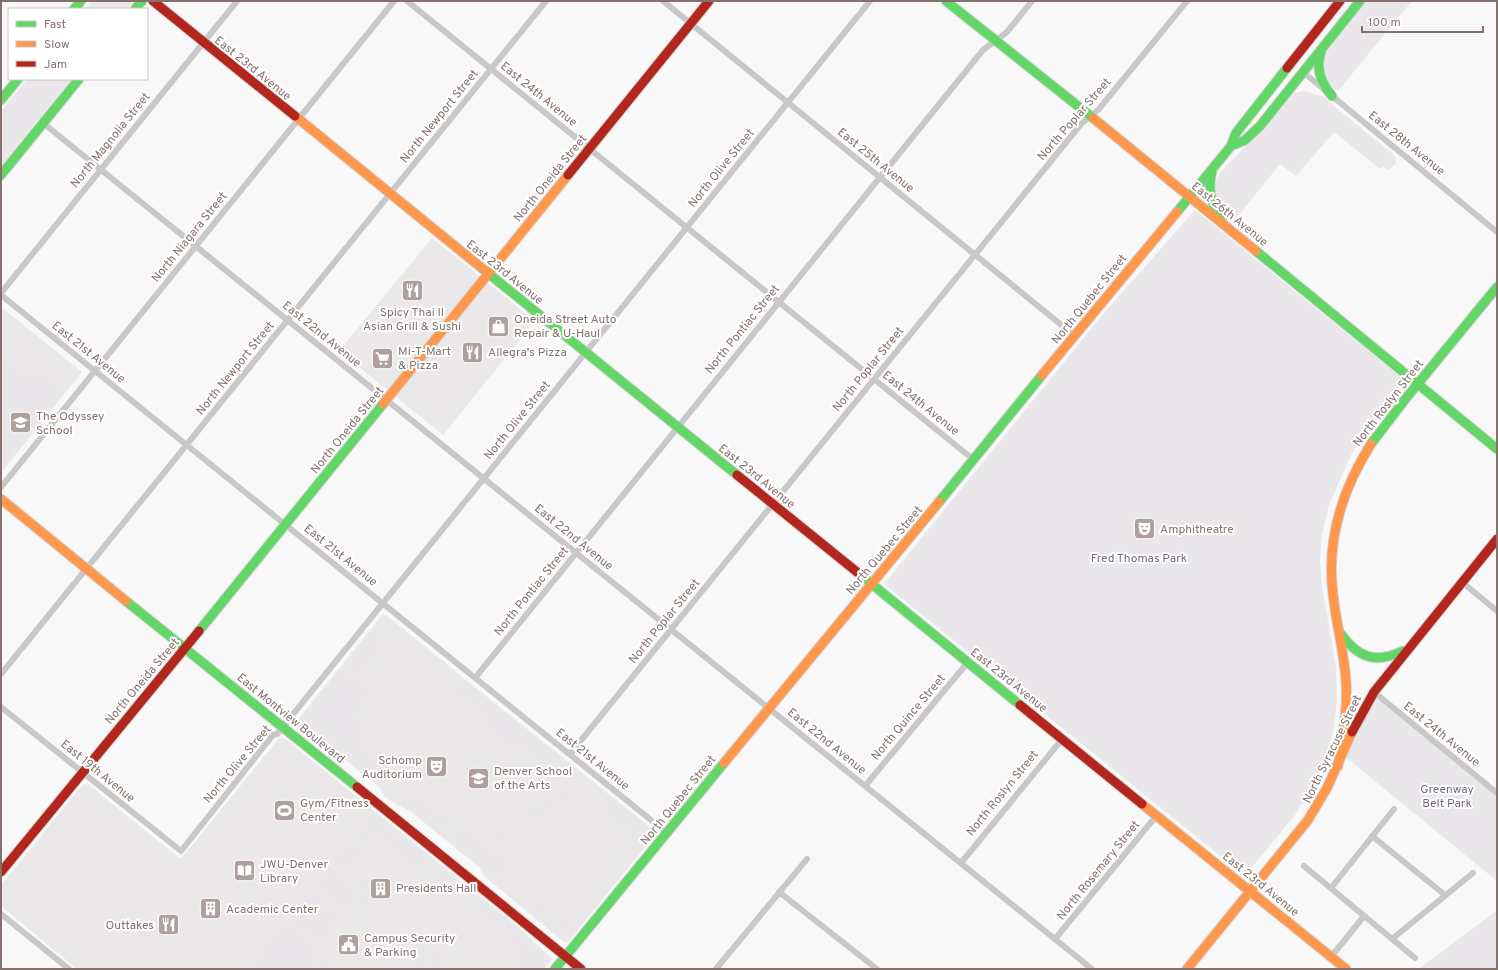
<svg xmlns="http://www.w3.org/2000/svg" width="1498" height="970" font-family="Overpass,sans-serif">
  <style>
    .built { fill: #eae8e8 }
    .green { fill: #e9e7ea }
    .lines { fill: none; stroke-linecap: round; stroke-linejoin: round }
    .fast-casing { stroke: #d5d3d3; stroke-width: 11 }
    .slow-casing { stroke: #d5d3d3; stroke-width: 11 }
    .jam-casing { stroke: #d5d3d3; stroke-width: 11 }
    .street { stroke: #c9c8c8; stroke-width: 6 }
    .fast { stroke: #63d668; stroke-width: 9 }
    .slow { stroke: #ff974d; stroke-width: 9 }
    .jam { stroke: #b3261e; stroke-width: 9 }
    .labels { text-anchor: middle; stroke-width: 4; stroke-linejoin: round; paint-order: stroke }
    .street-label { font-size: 12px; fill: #85716c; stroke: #fff }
    .poi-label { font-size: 12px; fill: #85716c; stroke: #fff; text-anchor: start }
    .park-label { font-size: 12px; fill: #756a7d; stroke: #fff }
  </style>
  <rect width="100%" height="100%" fill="#f8f8f8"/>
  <path class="built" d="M432 238 535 321 443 435 339 351Z
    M1 307 82 372 1 473Z
    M383 614 655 831V834L568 942H564L485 877 480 868 410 811 395 804 384 796 380 788 325 743 316 740 296 724V722Z
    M279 738H284L517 926 552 959 544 969H77L1 906V885L83 784 89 785 179 858H182Z"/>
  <path class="green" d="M91 1H133L127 9H85Z
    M1365 1H1412L1338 91C1322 79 1317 68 1327 50Z
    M27 79H71L1 166V111Z
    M1305 91 1323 97 1395 156 1396 164 1388 170 1383 167 1380 169 1334 132 1296 176 1280 164 1234 221 1219 209 1215 203 1213 192 1216 181 1221 172 1252 139 1285 101 1294 93Z
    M1195 210 1408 383 1357 444 1349 459 1329 505 1322 534 1320 559 1322 585 1336 668 1337 703 1333 734 1313 787 1295 815 1245 876 884 584 1104 313Z
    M16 349 31 361 24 370H22L8 359Z
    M5 362 22 376 30 367H34L61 389 62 393 1 467V367Z
    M383 615H386L455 671 456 674 450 680H445L448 674 420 651 415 656 418 649 390 627 386 632 380 627 375 634 380 638 374 645 379 651 361 679H359L343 667Z
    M382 652 435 694 445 698H453L452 689 456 687 464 680 468 682 585 776 586 779H577L558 767 553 774 547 770 548 768 518 743 514 749 482 728 485 725C481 711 472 699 458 694L449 707 410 684 411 682 378 661 364 682 363 680Z
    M340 668 372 692 355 717 368 726 358 741 388 767 387 779 380 786 298 720Z
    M1374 692 1497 792V881L1343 755Z
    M570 786 573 793 571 800 561 803 552 797Z
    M597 788H600L651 830 568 932 565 933 511 890 519 881 525 880V887L527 888 526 891 563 921 568 915 574 920 634 845 628 840 632 835 599 808 605 800 596 793Z
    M419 796 450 820 444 828 453 835 461 826 509 861V869L501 879H496L411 810 405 809 401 805 405 800Z
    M549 799 560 805 558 808 554 805 548 812 551 816 548 818 543 825 532 818 527 817 522 809 520 802 530 810Z
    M372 814 434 863 422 879 418 876 421 872 372 832 363 842 355 836Z
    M501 814 506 819 512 856 479 829 486 820 498 829Z
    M654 830 655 834 569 940 567 939 569 934Z
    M351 839 360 844 362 850 343 874 332 864Z
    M365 849 404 880 393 893 391 874 365 852 351 869 369 883 368 889 361 888 344 875Z
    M330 867 355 886 353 890V895L357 899 348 910H346L315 885Z
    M442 870 505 919 493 935 488 931 494 924 440 881 434 888 431 883Z
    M313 888 344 913 318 944 287 919Z
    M369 893 371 898 355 918 349 911 362 895Z
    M511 894 520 899 563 933 564 937H559L511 898Z
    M1497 908V969H1418L1495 912Z
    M285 921 318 947 313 953 311 969H247Z
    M509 925 551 959 543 969H521L520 952 513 947V942L503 934Z
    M411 940H420L428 944 422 969H418L404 958 388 957C389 946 402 942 411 940Z
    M433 946 442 955 439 962 442 969H425L430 947Z
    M319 948 330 960 335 969H313L315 954Z
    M402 960 414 969H388L387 962Z"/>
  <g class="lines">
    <defs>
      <path id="fast" d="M946 1 1093 118
        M74 9 81 1
        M135 9 142 1
        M1321 52C1315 69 1321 83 1332 96
        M1 100 18 79
        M1231 146 1245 140 1260 126 1360 1
        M1212 171C1207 191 1212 207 1223 224
        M1 175 79 79
        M1177 212 1231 146 1236 133 1287 68
        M1256 251 1497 449
        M483 269 737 475
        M1371 444 1407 397 1497 287
        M939 502 1042 375
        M857 572 1020 705
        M126 601 357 787
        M199 631 383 404
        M1341 634C1358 658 1376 664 1403 651
        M555 969 724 763"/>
      <path id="slow" d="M295 116 483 269
        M1093 118 1256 251
        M1042 375 1177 212
        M383 404 568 175
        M1 499 126 601
        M724 763 939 502
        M1338 766C1342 738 1348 710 1346 681 1344 652 1336 623 1333 594 1326 539 1342 490 1371 444
        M1142 804 1346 969
        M1187 969 1308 820 1327 788 1352 732"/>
      <path id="jam" d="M153 1 295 116
        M1287 68 1340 1
        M568 175 709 1
        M737 475 857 572
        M1020 705 1142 804
        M1352 732 1374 692 1497 539
        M357 787 581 969
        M1 872 199 631"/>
    </defs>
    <use href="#fast" class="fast-casing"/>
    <use href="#slow" class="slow-casing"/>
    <use href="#jam" class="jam-casing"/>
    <path class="street" d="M407 1 974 460
      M663 1 1075 336
      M1303 72 1497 232
      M43 123 1092 969
      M1 293 237 1
      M1 295 667 833
      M1 487 394 1
      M1462 582 1497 611
      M1 674 546 1
      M475 678 983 50 1007 32 1032 1
      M1374 692 1497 793
      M1 707 181 851 273 735 277 734 870 1
      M570 754 1081 124 1099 109 1187 1
      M865 786 968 662
      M1372 836 1445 895
      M961 863 1063 738
      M1304 866 1415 958
      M1331 888 1394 809
      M779 892 877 969
      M1 914 69 969
      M1055 939 1157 815
      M1392 939 1473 873
      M1331 957 1364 916
      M716 969 807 859"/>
    <use href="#fast" class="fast"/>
    <use href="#slow" class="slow"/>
    <use href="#jam" class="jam"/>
  </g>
  <defs>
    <symbol id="restaurant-square" viewBox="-11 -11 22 22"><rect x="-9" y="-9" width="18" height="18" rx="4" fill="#ada09d" stroke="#fff"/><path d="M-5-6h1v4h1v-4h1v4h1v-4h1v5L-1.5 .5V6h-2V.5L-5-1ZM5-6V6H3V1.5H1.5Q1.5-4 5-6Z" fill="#fff"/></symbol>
    <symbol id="shop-square" viewBox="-11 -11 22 22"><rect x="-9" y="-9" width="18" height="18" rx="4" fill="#ada09d" stroke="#fff"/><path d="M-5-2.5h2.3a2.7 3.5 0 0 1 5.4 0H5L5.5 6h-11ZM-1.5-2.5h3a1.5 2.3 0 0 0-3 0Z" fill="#fff"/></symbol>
    <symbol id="supermarket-square" viewBox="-11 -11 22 22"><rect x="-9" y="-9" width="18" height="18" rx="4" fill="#ada09d" stroke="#fff"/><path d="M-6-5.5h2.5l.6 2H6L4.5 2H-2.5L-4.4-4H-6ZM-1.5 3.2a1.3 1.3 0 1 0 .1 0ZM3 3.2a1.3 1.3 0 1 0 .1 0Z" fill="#fff"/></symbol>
    <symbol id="school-square" viewBox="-11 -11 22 22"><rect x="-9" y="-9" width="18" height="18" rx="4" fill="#ada09d" stroke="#fff"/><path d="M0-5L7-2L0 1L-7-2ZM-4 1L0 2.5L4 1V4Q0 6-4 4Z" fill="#fff"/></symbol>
    <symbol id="theatre-square" viewBox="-11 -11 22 22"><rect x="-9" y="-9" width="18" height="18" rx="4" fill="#ada09d" stroke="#fff"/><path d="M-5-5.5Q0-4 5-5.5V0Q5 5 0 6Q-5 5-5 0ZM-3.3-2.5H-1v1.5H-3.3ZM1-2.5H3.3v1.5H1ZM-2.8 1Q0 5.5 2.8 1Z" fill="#fff"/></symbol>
    <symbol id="stadium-square" viewBox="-11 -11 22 22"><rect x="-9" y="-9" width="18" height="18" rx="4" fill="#ada09d" stroke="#fff"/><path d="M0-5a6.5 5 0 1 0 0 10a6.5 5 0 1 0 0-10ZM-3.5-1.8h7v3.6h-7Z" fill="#fff"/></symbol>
    <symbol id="library-square" viewBox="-11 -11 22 22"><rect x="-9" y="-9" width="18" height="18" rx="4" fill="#ada09d" stroke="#fff"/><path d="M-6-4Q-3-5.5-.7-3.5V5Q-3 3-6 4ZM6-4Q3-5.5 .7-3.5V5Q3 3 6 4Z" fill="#fff"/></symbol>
    <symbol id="building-square" viewBox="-11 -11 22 22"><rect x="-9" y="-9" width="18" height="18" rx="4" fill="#ada09d" stroke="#fff"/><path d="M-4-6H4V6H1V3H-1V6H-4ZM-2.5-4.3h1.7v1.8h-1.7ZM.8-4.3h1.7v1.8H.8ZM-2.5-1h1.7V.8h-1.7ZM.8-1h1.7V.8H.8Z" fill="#fff"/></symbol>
    <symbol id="civic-square" viewBox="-11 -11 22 22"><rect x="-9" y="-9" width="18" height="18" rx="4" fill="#ada09d" stroke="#fff"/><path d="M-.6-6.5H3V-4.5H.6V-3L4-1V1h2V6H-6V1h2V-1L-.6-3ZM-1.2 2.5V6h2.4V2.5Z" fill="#fff"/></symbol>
  </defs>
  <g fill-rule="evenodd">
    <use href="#restaurant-square" x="400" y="278" width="25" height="25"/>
    <use href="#shop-square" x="486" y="314" width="25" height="25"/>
    <use href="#restaurant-square" x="460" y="340" width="25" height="25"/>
    <use href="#supermarket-square" x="370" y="346" width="25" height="25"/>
    <use href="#school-square" x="8" y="410" width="25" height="25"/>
    <use href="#theatre-square" x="1132" y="516" width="25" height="25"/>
    <use href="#theatre-square" x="424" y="754" width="25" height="25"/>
    <use href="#school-square" x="466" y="766" width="25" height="25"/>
    <use href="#stadium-square" x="272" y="798" width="25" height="25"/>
    <use href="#library-square" x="232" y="858" width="25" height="25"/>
    <use href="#building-square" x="368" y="876" width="25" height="25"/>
    <use href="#building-square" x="198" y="896" width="25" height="25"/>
    <use href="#restaurant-square" x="156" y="912" width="25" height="25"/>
    <use href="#civic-square" x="336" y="932" width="25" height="25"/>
  </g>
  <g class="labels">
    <g class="street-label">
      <text transform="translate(253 68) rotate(39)" y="4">East 23rd Avenue</text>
      <text transform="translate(539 94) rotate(39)" y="4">East 24th Avenue</text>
      <text transform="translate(439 116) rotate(-51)" y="4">North Newport Street</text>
      <text transform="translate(1074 119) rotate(-49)" y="4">North Poplar Street</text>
      <text transform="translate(110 140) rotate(-51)" y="4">North Magnolia Street</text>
      <text transform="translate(1407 143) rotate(39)" y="4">East 28th Avenue</text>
      <text transform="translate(876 160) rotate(39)" y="4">East 25th Avenue</text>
      <text transform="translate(721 168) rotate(-51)" y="4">North Olive Street</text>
      <text transform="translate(550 178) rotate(-51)" y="4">North Oneida Street</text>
      <text transform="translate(1230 214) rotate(39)" y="4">East 26th Avenue</text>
      <text transform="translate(189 237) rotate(-51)" y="4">North Niagara Street</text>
      <text transform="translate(505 272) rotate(39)" y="4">East 23rd Avenue</text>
      <text transform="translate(1089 299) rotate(-51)" y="4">North Quebec Street</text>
      <text transform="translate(742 329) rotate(-51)" y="4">North Pontiac Street</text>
      <text transform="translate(322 334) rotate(39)" y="4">East 22nd Avenue</text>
      <text transform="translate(89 352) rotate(39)" y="4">East 21st Avenue</text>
      <text transform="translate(235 368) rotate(-51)" y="4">North Newport Street</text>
      <text transform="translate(868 369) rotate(-51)" y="4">North Poplar Street</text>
      <text transform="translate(921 403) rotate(39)" y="4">East 24th Avenue</text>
      <text transform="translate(1388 403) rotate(-52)" y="4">North Roslyn Street</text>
      <text transform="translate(517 420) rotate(-51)" y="4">North Olive Street</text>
      <text transform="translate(347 430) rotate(-51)" y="4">North Oneida Street</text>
      <text transform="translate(757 476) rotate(39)" y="4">East 23rd Avenue</text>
      <text transform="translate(574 537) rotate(39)" y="4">East 22nd Avenue</text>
      <text transform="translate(884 550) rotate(-50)" y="4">North Quebec Street</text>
      <text transform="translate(341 555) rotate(39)" y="4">East 21st Avenue</text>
      <text transform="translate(531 591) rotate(-51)" y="4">North Pontiac Street</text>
      <text transform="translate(664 621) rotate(-51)" y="4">North Poplar Street</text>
      <text transform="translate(1009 680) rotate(39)" y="4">East 23rd Avenue</text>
      <text transform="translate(142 681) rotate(-50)" y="4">North Oneida Street</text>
      <text transform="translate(908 717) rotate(-50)" y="4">North Quince Street</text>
      <text transform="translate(291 718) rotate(39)" y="4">East Montview Boulevard</text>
      <text transform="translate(1442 734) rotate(39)" y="4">East 24th Avenue</text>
      <text transform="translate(827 741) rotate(39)" y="4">East 22nd Avenue</text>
      <text transform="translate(1332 749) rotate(-64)" y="4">North Syracuse Street</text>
      <text transform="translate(593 759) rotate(39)" y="4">East 21st Avenue</text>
      <text transform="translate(237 764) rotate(-50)" y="4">North Olive Street</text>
      <text transform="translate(98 771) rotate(39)" y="4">East 19th Avenue</text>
      <text transform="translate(1002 793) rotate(-51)" y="4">North Roslyn Street</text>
      <text transform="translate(678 800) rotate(-51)" y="4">North Quebec Street</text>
      <text transform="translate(1098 870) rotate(-51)" y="4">North Rosemary Street</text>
      <text transform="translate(1261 884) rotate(39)" y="4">East 23rd Avenue</text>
    </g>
    <g class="poi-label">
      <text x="412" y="316" text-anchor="middle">Spicy Thai II<tspan x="412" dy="14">Asian Grill &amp; Sushi</tspan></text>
      <text x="514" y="323">Oneida Street Auto<tspan x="514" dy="14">Repair &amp; U-Haul</tspan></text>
      <text x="398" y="355">Mi-T-Mart<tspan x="398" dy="14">&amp; Pizza</tspan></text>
      <text x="488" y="356">Allegra's Pizza</text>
      <text x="36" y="420">The Odyssey<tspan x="36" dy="14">School</tspan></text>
      <text x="1160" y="533">Amphitheatre</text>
      <text x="422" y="764" text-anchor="end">Schomp<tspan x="422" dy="14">Auditorium</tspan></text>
      <text x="494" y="775">Denver School<tspan x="494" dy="14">of the Arts</tspan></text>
      <text x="300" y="807">Gym/Fitness<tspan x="300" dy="14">Center</tspan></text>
      <text x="260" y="868">JWU-Denver<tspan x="260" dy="14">Library</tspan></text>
      <text x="396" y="892">Presidents Hall</text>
      <text x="226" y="913">Academic Center</text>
      <text x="154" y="929" text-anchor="end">Outtakes</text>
      <text x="364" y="942">Campus Security<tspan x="364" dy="14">&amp; Parking</tspan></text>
    </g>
    <g class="park-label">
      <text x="1139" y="562">Fred Thomas Park</text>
      <text x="1447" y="793">Greenway<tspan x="1447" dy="14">Belt Park</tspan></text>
    </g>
  </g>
  <rect width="1498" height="970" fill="none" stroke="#85716c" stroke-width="4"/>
  <rect x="8" y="8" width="140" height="72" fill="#ffffff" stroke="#cec6c4"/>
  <rect x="16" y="21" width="20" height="6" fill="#63d668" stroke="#cec6c4"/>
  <text x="44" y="28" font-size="12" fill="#85716c">Fast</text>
  <rect x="16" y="41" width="20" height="6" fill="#ff974d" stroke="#cec6c4"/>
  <text x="44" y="48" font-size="12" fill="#85716c">Slow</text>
  <rect x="16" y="61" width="20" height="6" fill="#b3261e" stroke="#cec6c4"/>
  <text x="44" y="68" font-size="12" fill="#85716c">Jam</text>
  <path d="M1362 26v6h121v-6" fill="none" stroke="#85716c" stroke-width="2"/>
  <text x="1368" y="26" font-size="12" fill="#85716c" stroke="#ffffff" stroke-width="3" paint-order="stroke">100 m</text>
</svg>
